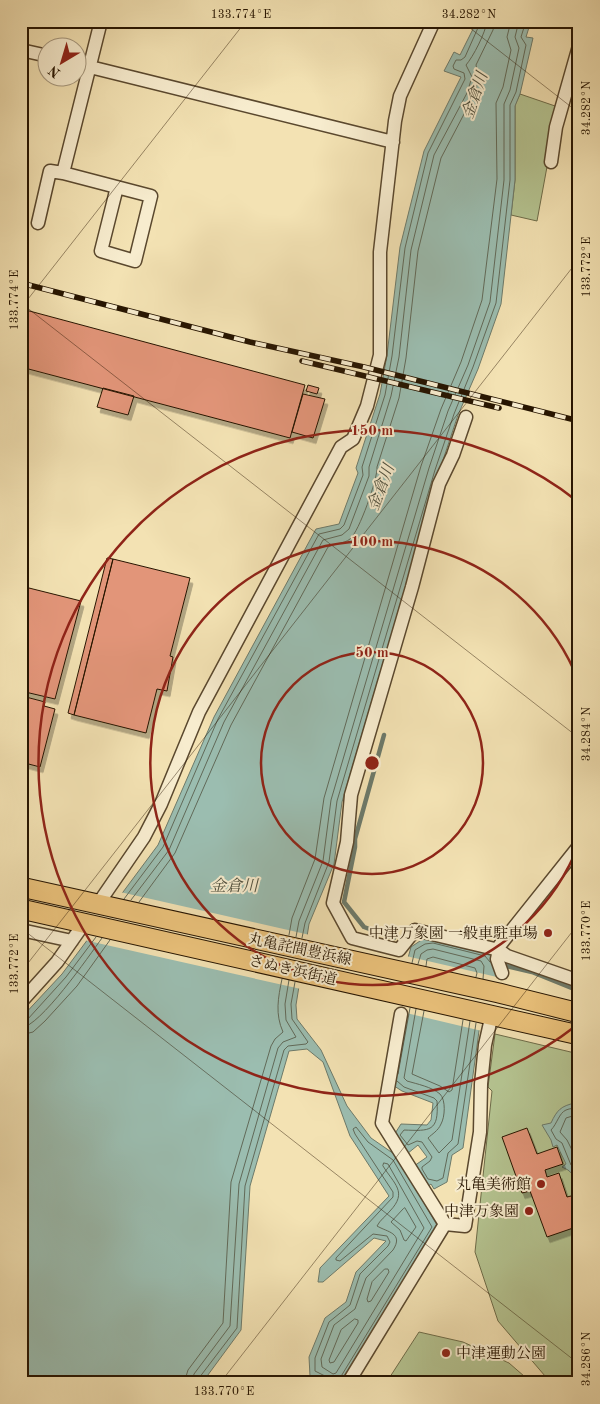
<svg xmlns="http://www.w3.org/2000/svg" width="600" height="1404" font-family="'Old Standard TT','Noto Serif JP',serif">
  <style>
    .green { fill: #b5c491; stroke: #6e6c49 }
    .water { fill: #9bbdb0; stroke: #6d7a6a }
    .pier { fill: #f3e2b3 }
    .lines { fill: none; stroke-linecap: round; stroke-linejoin: round }
    .shore { stroke: #616958; stroke-width: 1 }
    .stream { stroke: #6d7a6a; stroke-width: 4.5 }
    .building { fill: #e29579; stroke: #271501; filter: url(#shadow) }
    .street-casing { stroke: #5a482e; stroke-width: 15 }
    .primary-casing { stroke: #271501; stroke-width: 21 }
    .street { stroke: #f7ecce; stroke-width: 12 }
    .primary { stroke: #eac17a; stroke-width: 19 }
    .rail-casing { stroke: #271501; stroke-width: 5.5 }
    .rail { stroke: #f7ecce; stroke-width: 4; stroke-dasharray: 11; stroke-linecap: butt }
    .ticks { fill: none; stroke: #271501; stroke-width: 1; stroke-opacity: 0.45 }
    .ring { fill: none; stroke: #8f2418; stroke-width: 2.5 }
    .poi-dot { fill: #8f2418; stroke: #f7ecce; stroke-width: 2 }
    .labels { text-anchor: middle; stroke-width: 4; stroke-linejoin: round; paint-order: stroke }
    .poi-label { font-size: 15px; fill: #271501; stroke: #f7ecce; text-anchor: end }
    .street-label { font-size: 15px; fill: #271501; stroke: #f7ecce }
    .water-label { font-size: 16px; font-style: italic; fill: #50503e; stroke: #f7ecce }
    .centre { fill: #8f2418; stroke: #f7ecce; stroke-width: 2.5 }
    .ring-label { font-size: 15px; text-anchor: middle; font-weight: bold; fill: #8f2418; stroke: #f7ecce; stroke-width: 4; stroke-linejoin: round; paint-order: stroke }
    .neatline { fill: none; stroke: #271501; stroke-width: 2 }
    .ticks-label { font-size: 12px; text-anchor: middle; fill: #271501 }
  </style>
  <defs>
    <filter id="shadow"><feDropShadow dx="3" dy="5.5" stdDeviation="0" flood-color="#0004"/></filter>
  </defs>
  <rect width="100%" height="100%" fill="#f3e2b3"/>
  <filter id="stains"><feTurbulence type="fractalNoise" baseFrequency=".004" numOctaves="4"/><feColorMatrix values="0 0 0 0 .2 0 0 0 0 .09 0 0 0 0 .02 0 0 0 .5 -.17"/></filter>
  <radialGradient id="worn" r=".72"><stop offset=".6" stop-color="#630" stop-opacity="0"/><stop offset="1" stop-color="#630" stop-opacity=".3"/></radialGradient>
  <path class="green" d="M520 94 558 107 537 221 511 215 515 180V105Z
    M495 1034 579 1054V1383H551L498 1321 475 1252 492 1091 488 1087Z
    M419 1332 463 1342 509 1363 532 1383H386Z"/>
  <path class="water" d="M477 21H531L526 37 533 38 520 94 515 106V180L501 304 478 369 458 415 439 472 342 802 334 864 309 924 296 1005 297 1019 321 1050 347 1106 371 1138 397 1156 438 1227 343 1383H330L310 1376 309 1357 325 1318 346 1302 356 1272 386 1241 374 1238 323 1282H318L320 1268 389 1196 350 1136 323 1062 307 1049 289 1051 250 1186 241 1330 202 1383H21V1018L62 974 158 845 214 717 316 529 339 524 358 473 356 468 380 394 387 355 400 247 424 151 461 77 444 71 454 52 460 55Z
    M434 938 493 953 496 976 479 1031 463 1148 452 1155 447 1182 434 1189 431 1184 427 1187 414 1166 427 1157 418 1145 407 1154 394 1135 401 1124 427 1125 431 1120 433 1103 402 1091 391 1084 400 1041 408 958 411 947 423 939Z
    M578 1096H579V1180L568 1170 562 1167 566 1164 557 1145 553 1147 551 1140 542 1125 551 1123C557 1110 561 1106 575 1103Z"/>
  <path class="pier" d="M120 892 310 935 301 989 84 940Z
    M406 956 497 977 482 1031 402 1012Z"/>
  <g class="lines">
    <path class="shore" d="M124 899 163 847 218 719 319 534 340 529 344 525 363 475 362 467 385 395 392 356 405 248 428 153 465 79 464 73 454 69 453 66 456 60H461L465 57 481 21
      M131 900 169 850 224 722 323 540 342 535 349 529 369 476V467L391 396 399 357 411 250 434 155 467 93 472 77 466 65C473 57 486 32 487 21
      M139 902 175 853 231 725 328 547C335 543 344 544 350 539 359 532 378 478 377 467L399 398 406 358 418 251 441 158 474 95 479 79 476 65 493 30 495 21
      M289 935 292 918 315 859 324 798 421 466 441 409 461 362 482 300 497 179 496 103 503 87 511 50 507 37 511 21
      M296 937 299 921 323 861 331 800 429 468 448 411 468 365 490 302 504 180V104L510 90 519 48 515 37 519 21
      M302 938 305 923 329 862 337 801 435 470 454 414 473 367 496 303 510 180V105L516 92 526 45 521 37 526 21
      M412 963 415 950 425 944 433 943 485 956 490 962
      M418 964 421 954 427 950 433 949 481 961 484 966 483 979
      M426 966 427 959 433 957 475 968 477 973 476 977
      M416 1009 404 1078 407 1081C417 1084 432 1087 440 1094 446 1100 445 1117 441 1124 438 1131 432 1134 428 1138L439 1153 452 1140 470 1021
      M424 1011 412 1074 440 1086 449 1092 452 1090 463 1020
      M21 1022 27 1020 66 977 96 937
      M21 1028C40 1027 89 956 102 938
      M21 1035 33 1032 45 1021 77 986 110 940
      M398 1074 410 1008
      M397 1081 404 1087 434 1098 437 1101C439 1132 430 1131 404 1130L400 1135 408 1145 417 1141 422 1142 432 1157 430 1161 422 1167V1169L428 1179 437 1181 443 1178 448 1153 458 1144 476 1023
      M579 1107C575 1109 570 1108 566 1110 559 1113 557 1124 551 1130L556 1139 562 1143 571 1165 579 1173
      M579 1114 566 1118 560 1132 567 1140 579 1164
      M384 1163 388 1164 424 1228 336 1373 333 1374 322 1367 321 1359 334 1325 355 1309 366 1278 393 1250C404 1233 387 1232 377 1226 380 1220 386 1216 390 1211 408 1192 394 1184 383 1166Z
      M405 1208 416 1227 406 1241 404 1240 400 1230 391 1222 403 1209Z
      M385 1269H388L389 1272 371 1301 368 1302 367 1299 372 1282Z
      M355 1319 358 1320V1323L334 1362 330 1363 329 1360 341 1330Z
      M184 1383 188 1370 223 1323 231 1182 271 1046 275 1039 283 1032C275 1014 278 998 282 979
      M192 1383 194 1374 230 1326 239 1184 278 1048 283 1042 296 1037 286 1020 285 1004 289 980
      M198 1383 199 1378 237 1328 245 1186 284 1050 288 1046 306 1044 308 1042 292 1019 291 1004 295 982
      M329 1383 327 1377 315 1371V1358L329 1322 350 1305 360 1274 388 1246 390 1242 387 1236 373 1234 340 1261 336 1260V1258L393 1197V1192L355 1134 353 1129 356 1127 368 1142 393 1160 432 1227 340 1378 339 1383"/>
    <path class="stream" d="M384 735 355 839V847L344 902 364 927 394 938
      M502 965 532 972 579 991"/>
  </g>
  <path class="building" d="M22 309 305 385 290 438 21 367Z
    M308 385 319 388 317 394 306 391Z
    M103 388 134 396 128 415 97 407Z
    M303 394 325 399 313 438 292 432Z
    M107 558 113 559 74 715 68 713Z
    M113 559 190 578 170 656 173 657 167 691 157 689 146 733 74 715Z
    M21 586 81 601 55 699 21 691Z
    M26 697 45 702 44 706 55 709 40 767 21 762V715Z
    M527 1128 537 1154 557 1147 563 1164 545 1170 547 1177 559 1173 567 1197 579 1194V1226L547 1237 530 1191 522 1193 502 1137Z"/>
  <g class="lines">
    <defs>
      <path id="street" d="M21 50 48 56
        M78 64 393 142
        M551 162 556 127 579 46
        M63 173 101 21
        M38 223 50 171 63 173 151 196 135 261 101 251 117 187
        M466 417 453 455 439 484 412 587 351 795 347 842 333 903 352 938 399 950 415 930 499 950 507 956 579 981
        M579 460V482
        M98 904 144 837 161 804 199 712 341 447 353 439 367 406 380 355V252L395 121 400 96 434 21
        M21 930 72 941
        M502 973 497 959 500 945 579 846
        M21 1002 57 962 85 922
        M445 1224 465 1226 480 1132 481 1084 485 1045 492 1014
        M348 1383 445 1224 382 1123 401 1014"/>
      <path id="primary" d="M21 887 499 993 579 1013
        M21 909 579 1035"/>
    </defs>
    <use href="#street" class="street-casing"/>
    <use href="#primary" class="primary-casing"/>
    <use href="#street" class="street"/>
    <use href="#primary" class="primary"/>
    <defs>
      <path id="rail" d="M21 283 250 342 364 367 579 421
        M302 361 499 408"/>
    </defs>
    <use href="#rail" class="rail-casing"/>
    <use href="#rail" class="rail"/>
  </g>
  <path class="ticks" d="M461 21 579 113M21 303 579 738M21 308 246 21M21 928 579 1364M21 972 579 259M220 1383 579 923"/>
  <g class="ring">
    <circle cx="372" cy="763" r="111"/>
    <path d="M579 844A222 222 0 1 1 579 682"/>
    <path d="M577 1025A333 333 0 1 1 577 501"/>
  </g>
  <g class="poi-dot">
    <circle cx="548" cy="933" r="5"/>
    <circle cx="541" cy="1184" r="5"/>
    <circle cx="529" cy="1211" r="5"/>
    <circle cx="446" cy="1353" r="5"/>
  </g>
  <g class="labels">
    <g class="poi-label">
      <text x="538" y="938">中津万象園 一般車駐車場</text>
      <text x="531" y="1189">丸亀美術館</text>
      <text x="519" y="1216">中津万象園</text>
      <text x="456" y="1358" text-anchor="start">中津運動公園</text>
    </g>
    <g class="street-label">
      <text transform="translate(300 949) rotate(12)" y="5">丸亀詫間豊浜線</text>
      <text transform="translate(293 970) rotate(13)" y="5">さぬき浜街道</text>
    </g>
    <g class="water-label">
      <text transform="translate(474 95) rotate(-71)" y="6">金倉川</text>
      <text transform="translate(380 487) rotate(-69)" y="6">金倉川</text>
      <text x="234" y="891">金倉川</text>
    </g>
  </g>
  <circle cx="372" cy="763" r="8" class="centre"/>
  <g class="ring-label">
    <text x="372" y="435">150 m</text>
    <text x="372" y="546">100 m</text>
    <text x="372" y="657">50 m</text>
  </g>
  <rect width="600" height="1404" fill="none" stroke="#f3e2b3" stroke-width="55"/>
  <g transform="translate(62 62) rotate(218)"><circle r="24" fill="#f7ecce" stroke="#a4967c"/>
  <path d="M0-4L9 19L0 12L-9 19Z" fill="#8f2418"/>
  <text y="-8" font-size="14" font-weight="bold" text-anchor="middle" fill="#271501">N</text>
  </g>
  <rect x="28" y="28" width="544" height="1348" class="neatline"/>
  <g class="ticks-label">
    <text x="241" y="18">133.774°E</text>
    <text x="469" y="18">34.282°N</text>
    <text transform="translate(586 108) rotate(-90)" y="4">34.282°N</text>
    <text transform="translate(586 267) rotate(-90)" y="4">133.772°E</text>
    <text transform="translate(14 300) rotate(-90)" y="4">133.774°E</text>
    <text transform="translate(586 734) rotate(-90)" y="4">34.284°N</text>
    <text transform="translate(586 931) rotate(-90)" y="4">133.770°E</text>
    <text transform="translate(14 964) rotate(-90)" y="4">133.772°E</text>
    <text transform="translate(586 1359) rotate(-90)" y="4">34.286°N</text>
    <text x="224" y="1395">133.770°E</text>
  </g>
  <rect width="100%" height="100%" filter="url(#stains)"/>
  <rect width="100%" height="100%" fill="url(#worn)"/>
</svg>
